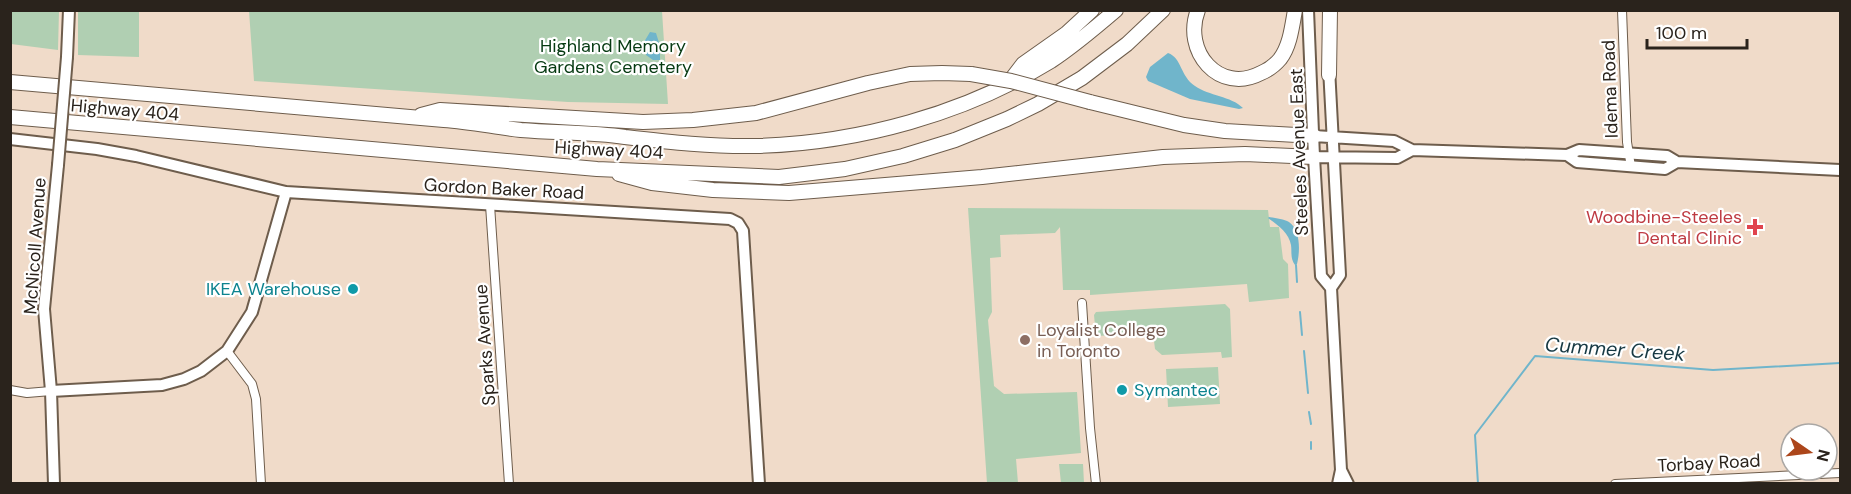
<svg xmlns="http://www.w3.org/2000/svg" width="1851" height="494" font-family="'DM Sans',sans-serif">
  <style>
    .green { fill: #b0cfb2 }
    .water { fill: #70b5cb }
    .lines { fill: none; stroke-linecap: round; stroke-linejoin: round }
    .stream { stroke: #70b5cb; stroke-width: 2 }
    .street-casing { stroke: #6e5d4c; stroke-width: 10 }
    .secondary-casing { stroke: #6e5d4c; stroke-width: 14 }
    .highway-casing { stroke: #6e5d4c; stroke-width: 16 }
    .street { stroke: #fff; stroke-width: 8 }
    .secondary { stroke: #fff; stroke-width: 10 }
    .highway { stroke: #fff; stroke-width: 14 }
    .secondary-bridge-casing { stroke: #6e5d4c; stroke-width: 14; stroke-linecap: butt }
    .highway-bridge-casing { stroke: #6e5d4c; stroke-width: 16; stroke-linecap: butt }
    .secondary-bridge { stroke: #fff; stroke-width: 10 }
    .highway-bridge { stroke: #fff; stroke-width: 14 }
    .health-dot { fill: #e0444e; stroke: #fff; stroke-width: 2 }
    .culture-dot { fill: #0f9aa8; stroke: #fff; stroke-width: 2 }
    .education-dot { fill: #8d6e63; stroke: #fff; stroke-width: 2 }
    .labels { text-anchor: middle; stroke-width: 4.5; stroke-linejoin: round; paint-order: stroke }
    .park-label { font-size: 18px; fill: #053911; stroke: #fff }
    .street-label { font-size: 18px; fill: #2a231c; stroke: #fff }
    .health-label { font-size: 18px; fill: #be3a42; stroke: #fff; text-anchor: end }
    .culture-label { font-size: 18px; fill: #0d838f; stroke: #fff; text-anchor: end }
    .education-label { font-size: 18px; fill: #785e54; stroke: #fff; text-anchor: start }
    .water-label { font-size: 20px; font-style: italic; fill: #173943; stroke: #fff }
  </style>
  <rect width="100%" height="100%" fill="#f0dbc9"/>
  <path class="green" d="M11 10 59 11 58 50 11 44Z
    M78 11H139V57L78 55Z
    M249 11H662L668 104 568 102 254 81Z
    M968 208 1268 210 1270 227H1279L1283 259 1288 264 1289 298 1249 302 1247 284 1090 295V290H1063L1060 227 1055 233 1000 235 1001 257 990 258 992 312 988 320 994 386 1004 394 1077 392 1081 453 1016 459 1018 483H987Z
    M1225 304 1230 309 1232 357 1222 358 1221 352 1162 355 1155 349 1153 333 1096 336 1094 315 1096 312Z
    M1218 367 1220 404 1168 407 1166 369Z
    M1059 464H1083L1084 483H1061Z"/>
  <path class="water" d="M650 32 656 33 660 46V60H653L646 55 644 42Z
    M1168 53C1182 58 1180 76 1195 86 1209 96 1231 96 1243 108L1239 109 1190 99 1148 81 1146 77 1150 67Z
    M1269 217C1276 218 1284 219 1289 222 1301 230 1300 252 1297 264L1295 265C1290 258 1292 252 1291 245 1289 233 1278 225 1268 218Z"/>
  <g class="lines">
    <path class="stream" d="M1296 265 1297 282
      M1300 312 1302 335
      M1304 351 1308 393
      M1309 412 1311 424
      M1311 449V442
      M1478 484 1475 435 1535 356 1713 370 1840 363"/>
    <defs>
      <path id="street" d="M1622 10 1627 142 1631 167
        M490 205 509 484
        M1082 303 1090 428 1096 484
        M227 351 252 384 256 399 261 484
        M10 390 27 393 51 391
        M1615 484 1840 473"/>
      <path id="secondary" d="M1308 10 1314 157 1321 276 1331 288 1341 470 1338 484
        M67 57 69 10
        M1329 68 1340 275 1331 288
        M1314 136 1394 141 1412 150 1567 155 1579 150 1667 156 1677 162 1840 170
        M10 139 97 149 136 156 286 192 730 219 738 223 743 231 759 484
        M1567 155 1577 162 1665 169 1677 162
        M1314 157 1397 158 1412 150
        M51 391 162 385 184 379 201 371 227 351 252 312 286 192
        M1341 470 1348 484
        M54 484 51 391 44 309 58 165"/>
      <path id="highway" d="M1198 10C1182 51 1219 95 1261 73 1268 70 1275 65 1280 59 1290 46 1292 27 1295 10
        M1329 75 1330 10
        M1010 81 1023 64 1067 33 1092 10
        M10 82 444 120C470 122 495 127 521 130 556 133 591 132 625 137 669 142 713 147 757 146 859 143 964 114 1051 61 1074 46 1095 28 1116 10
        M1090 102 1184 125 1225 131 1314 136
        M421 115 440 110 643 122 693 120 756 113 868 83 910 74 942 73 971 74
        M10 117 597 169 779 177 845 169 903 156 955 140 1007 119 1038 104 1082 78 1127 44 1163 10
        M619 174 652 183 713 190 789 193 982 177 1163 157 1245 154 1314 157"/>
    </defs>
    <use href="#street" class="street-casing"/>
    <use href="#secondary" class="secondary-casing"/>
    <use href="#highway" class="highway-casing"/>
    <use href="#street" class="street"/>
    <use href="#secondary" class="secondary"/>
    <use href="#highway" class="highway"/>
    <defs>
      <path id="secondary-bridge" d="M58 165 67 57"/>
      <path id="highway-bridge" d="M971 74 1011 81 1090 102"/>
    </defs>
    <use href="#secondary-bridge" class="secondary-bridge-casing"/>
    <use href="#highway-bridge" class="highway-bridge-casing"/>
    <use href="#secondary-bridge" class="secondary-bridge"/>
    <use href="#highway-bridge" class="highway-bridge"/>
  </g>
  <path class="health-dot" d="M1752 218h6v6h6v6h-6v6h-6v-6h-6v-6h6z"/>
  <g class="culture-dot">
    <circle cx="353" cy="289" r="6"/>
    <circle cx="1122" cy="390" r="6"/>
  </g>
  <circle class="education-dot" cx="1025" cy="340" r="6"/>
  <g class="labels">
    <g class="park-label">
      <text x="613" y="52">Highland Memory<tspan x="613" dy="21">Gardens Cemetery</tspan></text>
    </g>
    <g class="street-label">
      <text transform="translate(1610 89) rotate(-92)" y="6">Idema Road</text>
      <text transform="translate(125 110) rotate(5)" y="6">Highway 404</text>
      <text transform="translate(609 150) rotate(3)" y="6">Highway 404</text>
      <text transform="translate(1299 152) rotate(-92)" y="6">Steeles Avenue East</text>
      <text transform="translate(504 189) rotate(3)" y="6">Gordon Baker Road</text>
      <text transform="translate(35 246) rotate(-86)" y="6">McNicoll Avenue</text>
      <text transform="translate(485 345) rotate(-94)" y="6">Sparks Avenue</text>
      <text transform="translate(1709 463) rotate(-3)" y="6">Torbay Road</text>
    </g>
    <g class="health-label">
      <text x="1742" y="223">Woodbine-Steeles<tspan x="1742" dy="21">Dental Clinic</tspan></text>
    </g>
    <g class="culture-label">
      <text x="341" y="295">IKEA Warehouse</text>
      <text x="1134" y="396" text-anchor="start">Symantec</text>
    </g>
    <g class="education-label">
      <text x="1037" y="336">Loyalist College<tspan x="1037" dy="21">in Toronto</tspan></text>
    </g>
    <g class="water-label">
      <text transform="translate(1615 349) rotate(4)" y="7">Cummer Creek</text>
    </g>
  </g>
  <rect width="1851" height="494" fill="none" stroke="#2a231c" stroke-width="24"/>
  <g transform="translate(1809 452) rotate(104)"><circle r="28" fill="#ffffff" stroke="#aaa7a4" stroke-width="1.5"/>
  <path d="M0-4.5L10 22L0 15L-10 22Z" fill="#ac461b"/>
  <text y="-9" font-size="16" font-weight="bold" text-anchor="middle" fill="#2a231c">N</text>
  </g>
  <path d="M1647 39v9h100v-9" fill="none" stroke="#2a231c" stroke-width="3"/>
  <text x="1656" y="39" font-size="18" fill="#2a231c" stroke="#ffffff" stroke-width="4.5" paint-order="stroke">100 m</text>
</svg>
